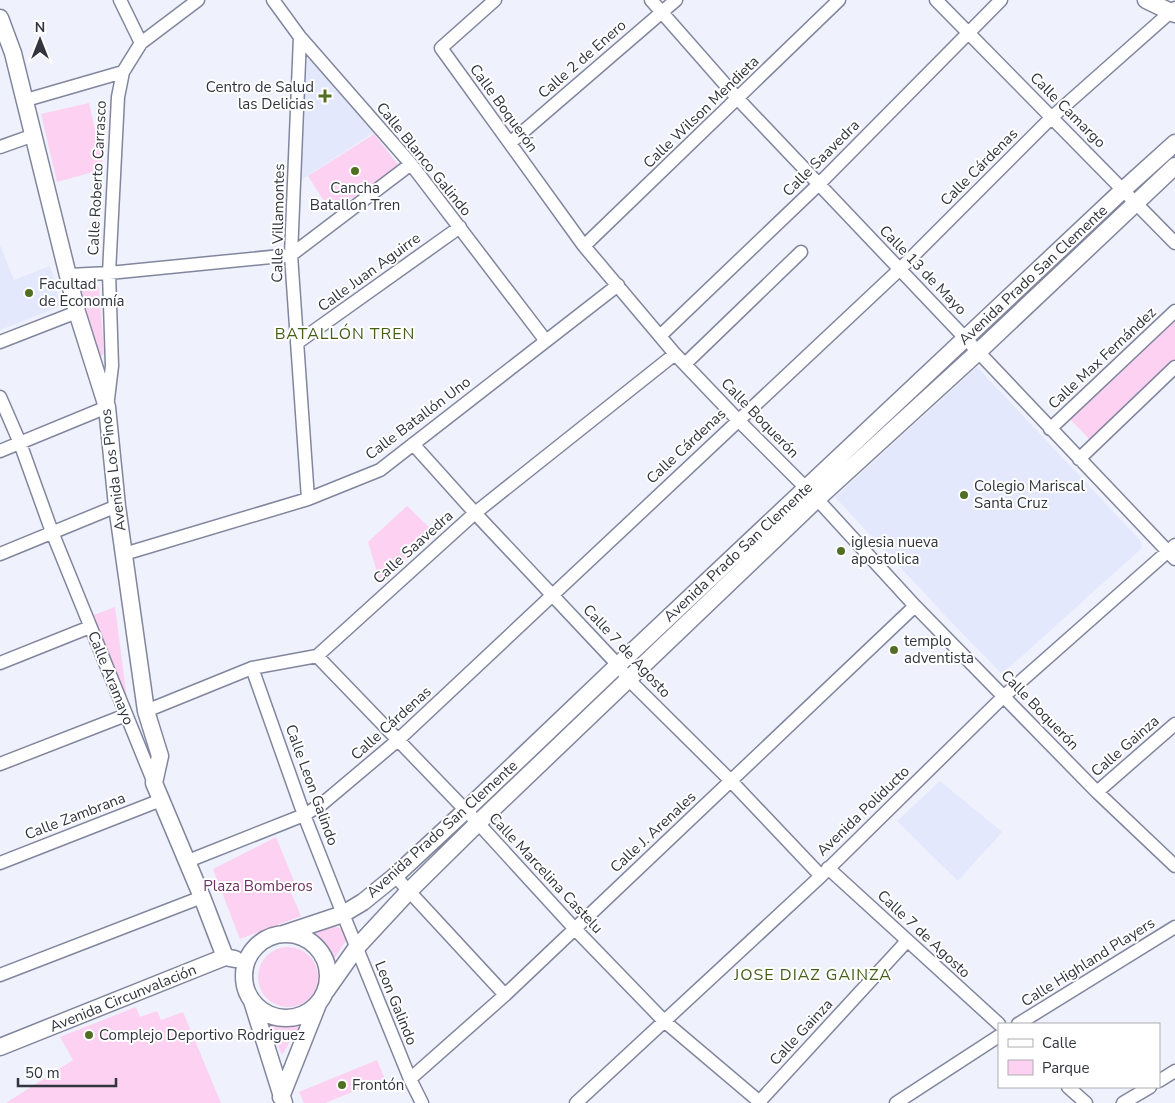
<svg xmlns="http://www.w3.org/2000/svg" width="1175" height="1103" font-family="'Nunito Sans',sans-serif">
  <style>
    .built { fill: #e4e8fd }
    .green { fill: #fcd1f1 }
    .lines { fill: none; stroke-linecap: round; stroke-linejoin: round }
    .minor-casing { stroke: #81869e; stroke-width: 15 }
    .major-casing { stroke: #81869e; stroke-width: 19 }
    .minor { stroke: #fff; stroke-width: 12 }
    .major { stroke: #fff; stroke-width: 16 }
    .poi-dot { fill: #516f23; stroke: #fff; stroke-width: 2 }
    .labels { text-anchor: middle; stroke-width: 4; stroke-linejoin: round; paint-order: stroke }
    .street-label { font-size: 15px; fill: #32343e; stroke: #fff }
    .poi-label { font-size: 15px; fill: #32343e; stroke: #fff; text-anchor: start }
    .park-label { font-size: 15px; fill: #6f3162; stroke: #fff }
    .neighbourhood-label { font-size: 16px; letter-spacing: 1px; fill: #455f1a; stroke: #fff }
  </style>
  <rect width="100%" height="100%" fill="#eff1fc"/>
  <path class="built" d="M313 55 374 132 300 181 307 60Z
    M0 245 14 280 50 266 61 306 0 330Z
    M977 367 1140 540 1142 548 1002 674 954 625 835 497Z
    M940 781 1002 832 958 881 897 821Z"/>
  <path class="green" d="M89 103 104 169 57 182 41 114Z
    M374 134 400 167 331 212 308 176Z
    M88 280 99 287 104 354 99 356 79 282Z
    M1175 318V359L1090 440 1069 418Z
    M407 506 435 533 380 582 368 542Z
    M115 607 129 715 94 615Z
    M276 837 296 886 291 893 301 916 240 939 213 869Z
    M334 926 342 929 347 939 333 961C328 948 321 941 309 935Z
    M258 977a30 30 0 1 1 60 0a30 30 0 1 1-60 0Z
    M136 1007 140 1017 157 1011 161 1020 183 1012 221 1103H6L73 1060 60 1037Z
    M268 1023C278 1027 289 1028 300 1025L282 1055Z
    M377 1060 385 1079 325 1103H304L299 1092Z"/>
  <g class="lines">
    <defs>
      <path id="minor" d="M120 0 141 43
        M273 0 300 37 411 164 546 341
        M495 0 441 48 584 246 675 354 738 420 817 499 915 606 1097 792 1175 866
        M651 0 738 99 1175 559
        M936 0 1175 243
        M300 37 291 255 308 499
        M26 100 123 72
        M510 143 676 0
        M0 147 34 135
        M584 246 839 0
        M69 275 109 273 291 255 411 164
        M660 336 819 184 1001 0
        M0 342 77 312
        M297 343 460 227
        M685 364 801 252
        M0 397 20 443 52 532 154 783
        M1050 429 1175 311
        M413 444 475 513 618 665 628 679 730 780 821 876
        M0 451 107 407 112 366 109 273 118 97 123 72 141 43 198 0
        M1079 459 1175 367
        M0 554 117 506
        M124 554 308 499 380 470 618 285
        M317 656 478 823 574 928 664 1021 761 1103
        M0 663 90 627
        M252 668 304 815 343 914 410 1079 422 1103
        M146 711 252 668 317 656 475 513 675 354
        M0 764 126 715
        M1097 792 1175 724
        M188 861 304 815 322 804 398 740 899 270 1052 117 1175 8
        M0 863 161 800
        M828 868 999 1024
        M395 876 505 995
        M0 975 202 897
        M1018 1024 1175 927
        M410 1079 505 995 915 606
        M1159 1081 1175 1071
        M1068 1087 1086 1103
        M759 1102 907 941
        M576 1103 821 876 1004 696 1175 545
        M896 1103 999 1036
        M1123 1103 1150 1087"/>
      <path id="major" d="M1146 0 1175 14
        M0 18 13 53 77 312 107 407 117 506 146 711 160 756 154 783 202 897 225 957
        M244 976a42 42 0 1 1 84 0a42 42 0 1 1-84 0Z
        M283 934 343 914 363 902 395 876 465 811 618 665 1124 189 1175 143
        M326 991 357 947 408 892 478 823 817 499 978 352 1175 166
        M252 1001 284 1103
        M0 1047 225 957 235 959
        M281 1097 318 1004"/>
    </defs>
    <use href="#minor" class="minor-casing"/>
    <use href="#major" class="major-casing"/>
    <use href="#minor" class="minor"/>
    <use href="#major" class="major"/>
  </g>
  <g class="poi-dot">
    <path d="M322.5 88.5h5v5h5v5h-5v5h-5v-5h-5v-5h5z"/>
    <circle cx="355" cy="171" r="5"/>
    <circle cx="29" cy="293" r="5"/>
    <circle cx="964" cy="495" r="5"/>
    <circle cx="841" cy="551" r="5"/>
    <circle cx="894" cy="650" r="5"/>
    <circle cx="89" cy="1035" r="5"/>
    <circle cx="342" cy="1085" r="5"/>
  </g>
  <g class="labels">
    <g class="street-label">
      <text transform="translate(582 59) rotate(-41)" y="5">Calle 2 de Enero</text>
      <text transform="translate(504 108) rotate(54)" y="5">Calle Boquerón</text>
      <text transform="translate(1068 110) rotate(45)" y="5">Calle Camargo</text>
      <text transform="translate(701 112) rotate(-44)" y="5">Calle Wilson Mendieta</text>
      <text transform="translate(821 158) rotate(-45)" y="5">Calle Saavedra</text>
      <text transform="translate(424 159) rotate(51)" y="5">Calle Blanco Galindo</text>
      <text transform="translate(979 167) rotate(-45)" y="5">Calle Cárdenas</text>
      <text transform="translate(97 178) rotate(-87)" y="5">Calle Roberto Carrasco</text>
      <text transform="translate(278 223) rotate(-89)" y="5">Calle Villamontes</text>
      <text transform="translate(923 270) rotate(46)" y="5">Calle 13 de Mayo</text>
      <text transform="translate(369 272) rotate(-36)" y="5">Calle Juan Aguirre</text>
      <text transform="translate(1033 275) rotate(-43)" y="5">Avenida Prado San Clemente</text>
      <text transform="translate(1102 358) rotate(-43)" y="5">Calle Max Fernández</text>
      <text transform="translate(418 418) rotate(-37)" y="5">Calle Batallón Uno</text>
      <text transform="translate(760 418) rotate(46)" y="5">Calle Boquerón</text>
      <text transform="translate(686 446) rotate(-43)" y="5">Calle Cárdenas</text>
      <text transform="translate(113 470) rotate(-97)" y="5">Avenida Los Pinos</text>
      <text transform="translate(413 547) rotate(-42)" y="5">Calle Saavedra</text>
      <text transform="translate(738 552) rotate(-43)" y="5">Avenida Prado San Clemente</text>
      <text transform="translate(627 651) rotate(47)" y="5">Calle 7 de Agosto</text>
      <text transform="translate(111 678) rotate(68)" y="5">Calle Aramayo</text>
      <text transform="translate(1040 710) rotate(46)" y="5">Calle Boquerón</text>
      <text transform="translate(391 723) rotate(-42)" y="5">Calle Cárdenas</text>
      <text transform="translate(1125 746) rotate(-41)" y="5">Calle Gainza</text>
      <text transform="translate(312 785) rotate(70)" y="5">Calle Leon Galindo</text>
      <text transform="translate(863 811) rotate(-44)" y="5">Avenida Poliducto</text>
      <text transform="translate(75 816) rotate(-21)" y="5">Calle Zambrana</text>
      <text transform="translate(442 829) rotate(-42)" y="5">Avenida Prado San Clemente</text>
      <text transform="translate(653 832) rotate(-43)" y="5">Calle J. Arenales</text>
      <text transform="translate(546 873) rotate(47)" y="5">Calle Marcelina Castelu</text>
      <text transform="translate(924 934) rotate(43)" y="5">Calle 7 de Agosto</text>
      <text transform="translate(1088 962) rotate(-32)" y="5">Calle Highland Players</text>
      <text transform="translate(123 998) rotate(-22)" y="5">Avenida Circunvalación</text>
      <text transform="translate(396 1003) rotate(68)" y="5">Leon Galindo</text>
      <text transform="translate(801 1032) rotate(-47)" y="5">Calle Gainza</text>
    </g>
    <g class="poi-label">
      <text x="314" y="92" text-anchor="end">Centro de Salud<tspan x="314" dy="17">las Delicias</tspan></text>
      <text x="355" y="193" text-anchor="middle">Cancha<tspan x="355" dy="17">Batallon Tren</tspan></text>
      <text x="39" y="289">Facultad<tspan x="39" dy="17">de Economía</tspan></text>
      <text x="974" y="491">Colegio Mariscal<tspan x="974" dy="17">Santa Cruz</tspan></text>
      <text x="851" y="547">iglesia nueva<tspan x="851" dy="17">apostolica</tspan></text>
      <text x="904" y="646">templo<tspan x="904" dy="17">adventista</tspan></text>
      <text x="99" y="1040">Complejo Deportivo Rodriguez</text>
      <text x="352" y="1090">Frontón</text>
    </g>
    <g class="park-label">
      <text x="258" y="891">Plaza Bomberos</text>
    </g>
    <g class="neighbourhood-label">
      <text x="345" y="339">BATALLÓN TREN</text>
      <text x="813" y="980">JOSE DIAZ GAINZA</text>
    </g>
  </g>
  <rect x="998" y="1023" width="162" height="65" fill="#ffffff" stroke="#adaeb2"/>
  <rect x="1008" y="1039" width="25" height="8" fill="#ffffff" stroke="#adaeb2"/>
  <text x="1042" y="1048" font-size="15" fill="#32343e">Calle</text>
  <rect x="1008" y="1060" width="25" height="15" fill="#fcd1f1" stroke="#adaeb2"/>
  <text x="1042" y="1073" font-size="15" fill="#32343e">Parque</text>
  <g transform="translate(40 40)" stroke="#ffffff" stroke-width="4" paint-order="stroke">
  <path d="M0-4L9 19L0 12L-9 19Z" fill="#32343e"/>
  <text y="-8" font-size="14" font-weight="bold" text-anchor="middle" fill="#32343e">N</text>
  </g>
  <path d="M18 1078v8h98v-8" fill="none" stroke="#32343e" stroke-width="2.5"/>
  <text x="25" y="1078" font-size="15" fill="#32343e" stroke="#ffffff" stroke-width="4" paint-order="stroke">50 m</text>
</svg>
